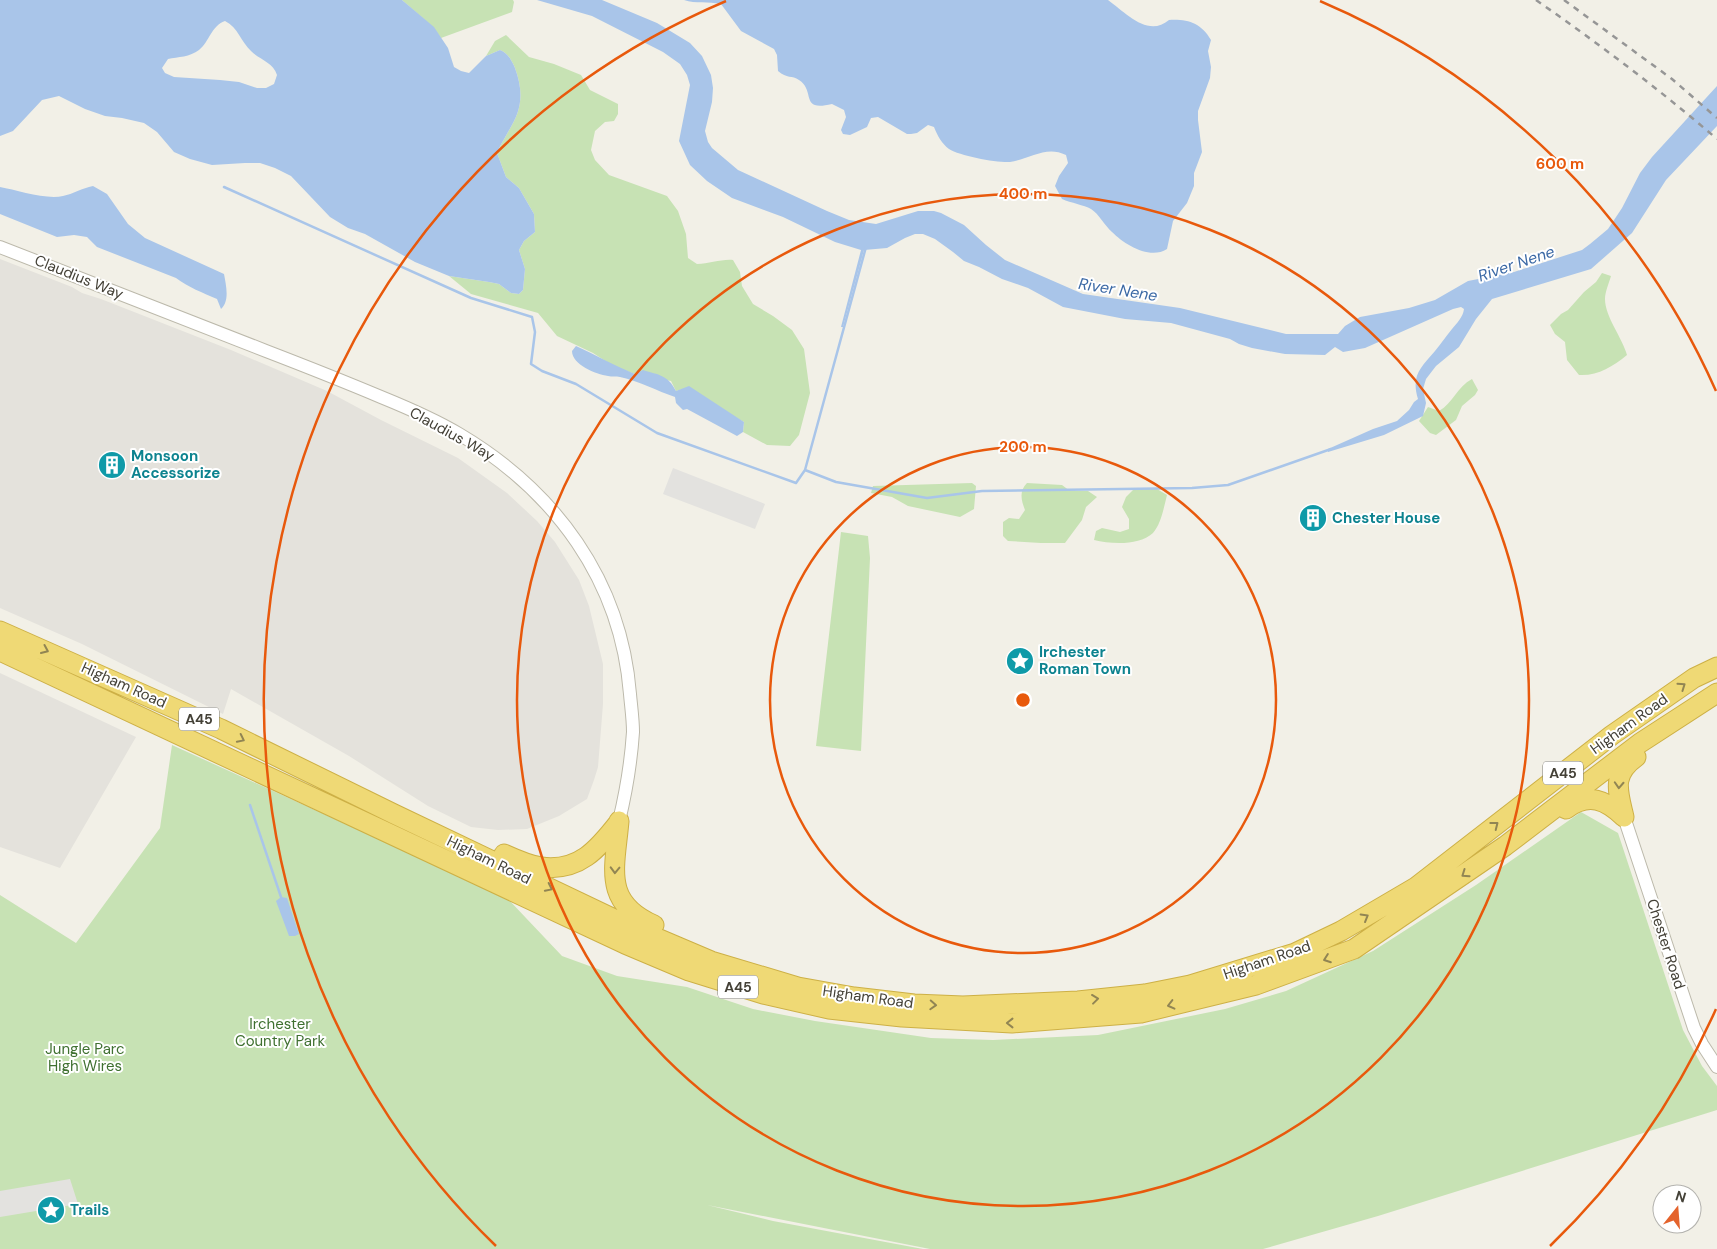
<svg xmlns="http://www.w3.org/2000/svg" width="1717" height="1249" font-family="'DM Sans',sans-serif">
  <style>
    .industrial { fill: #e4e2dc }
    .green { fill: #c7e2b4 }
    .parking { fill: #e3e2df }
    .water { fill: #a9c5e9; fill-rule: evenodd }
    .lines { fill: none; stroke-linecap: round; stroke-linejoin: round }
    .stream { stroke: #a9c5e9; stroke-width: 2.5 }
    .minor-casing { stroke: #bcb9ab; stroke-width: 14 }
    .highway-casing { stroke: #cdb046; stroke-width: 21 }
    .minor { stroke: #fff; stroke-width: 12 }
    .highway { stroke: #efd975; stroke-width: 19 }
    .rail { stroke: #969696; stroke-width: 2.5; stroke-dasharray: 6 6; stroke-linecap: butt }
    .oneway { stroke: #918553 }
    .ring { fill: none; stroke: #e8590c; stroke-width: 2.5 }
    .labels { text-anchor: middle; stroke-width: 4; stroke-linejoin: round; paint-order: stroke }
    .shield { fill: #fff; stroke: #7c7a73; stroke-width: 1 }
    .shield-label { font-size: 14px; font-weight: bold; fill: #444137 }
    .street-label { font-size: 15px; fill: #444137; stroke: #fff }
    .culture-label { font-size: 15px; font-weight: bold; fill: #0d838f; stroke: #fff; text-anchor: start }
    .park-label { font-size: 15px; fill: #3f7030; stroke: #fff }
    .water-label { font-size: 16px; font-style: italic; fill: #3b69a5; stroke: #fff }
    .centre { fill: #e8590c; stroke: #fff; stroke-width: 2.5 }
    .ring-label { font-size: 15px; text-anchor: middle; font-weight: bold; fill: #e8590c; stroke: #fff; stroke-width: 4; stroke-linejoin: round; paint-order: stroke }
  </style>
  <rect width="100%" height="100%" fill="#f2f0e7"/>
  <path class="industrial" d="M0 259 72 287 82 293 101 299 231 350 327 391 381 420 458 458 507 493 537 521 555 542 579 580 589 606 603 664V704L598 767 594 780 587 799 559 816 527 829 498 830 471 827 428 806 349 756 231 689 223 714 82 644 0 608Z
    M0 673 136 737 60 868 0 847Z"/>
  <path class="green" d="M402 0H513L514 2 512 12 441 38 433 27Z
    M506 35 529 57 554 64 581 75 590 90 618 104V114L614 121 605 122 595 131 591 150 595 160 609 175 667 196 678 211 686 234 688 258 697 264C709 264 721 259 733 260L740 272 742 286 753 304 773 316 792 330 804 349 810 393 799 435 790 446 767 445 743 432 744 422 683 389 676 391 671 381 635 374 613 366 593 353 557 336 538 313 471 294 449 276 489 282 499 284 511 293 519 294 523 290 525 269 519 250 524 241 535 232 534 214 519 188 506 177 497 153C500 145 504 140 508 132 522 110 524 93 515 68 512 61 508 53 500 50L486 56 495 41Z
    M1602 273 1611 276C1609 283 1605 292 1605 299 1605 317 1622 337 1627 355 1612 367 1598 376 1579 375L1567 360 1565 342 1555 334 1550 325 1561 314 1568 310 1584 292 1596 282Z
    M1472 379 1478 390 1475 395 1462 406 1456 420 1436 435 1430 433 1419 421 1428 407 1439 411C1453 403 1457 387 1472 379Z
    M972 483 976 486 974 509 960 517 908 506 892 497 871 493 873 486Z
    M1027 483 1062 485 1070 491H1088L1097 497 1086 507 1082 520 1065 543H1041L1008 541 1003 536V522L1009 518 1019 519 1025 510C1021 500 1019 491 1027 483Z
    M1134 489H1157L1167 495C1164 507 1161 524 1153 533 1139 546 1111 544 1094 540L1096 531 1102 528 1120 532 1129 529V519L1122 507 1126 497Z
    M841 532 868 536 870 558 861 751 816 746Z
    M172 745 506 897 562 956 617 976 687 987 753 1009 815 1021 931 1038 993 1040 1098 1035 1225 1009 1286 991 1373 951 1476 885 1581 812 1618 833 1683 1030 1702 1066 1717 1086V1110L1378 1216 1263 1249H930L707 1205 773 1221 923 1249H0V895L76 943 160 828Z"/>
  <path class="parking" d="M673 468 765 504 755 529 663 494Z
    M70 1179 78 1204 0 1217V1191Z"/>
  <path class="water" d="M0 0H402L434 27 448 48 454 67 461 71 469 73 486 56 500 50C508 53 512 61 515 68 524 93 522 110 508 132 504 140 500 145 497 153L506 177 519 188 534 214 535 232 524 241 519 250 525 269 523 290 519 294 511 293 499 284 489 282 449 276 415 262 365 234 348 228 330 217 291 176 275 168 260 163H245L212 165 190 159 174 152 157 132 144 123 122 118 105 116 85 109 59 96 42 100 13 131 0 136ZM225 21C238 27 241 42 251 51 260 60 273 62 277 75L274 84 266 88H257L239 82 220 80 174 77 165 73 162 68 168 59C178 57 190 57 199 50 210 41 211 26 225 21Z
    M537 0H602L657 23 690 43 702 56 711 75 713 88 712 102 705 131 708 142 712 148 738 170 827 211 849 220 876 224 918 211H934L941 213 964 225 986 245 1005 260 1083 294 1180 308 1286 334H1338L1345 326 1360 317 1409 308 1435 300 1468 281 1514 272 1582 250 1590 244 1608 229 1622 208 1640 173 1652 157 1717 86V126L1666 180 1632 233 1591 269 1492 299 1476 319 1459 347 1436 366 1426 379 1423 389 1426 403 1423 416 1384 435 1328 452V449L1373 429 1397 421 1409 410 1414 402 1418 399C1411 376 1420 368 1435 351 1441 344 1446 336 1452 329 1457 323 1463 317 1464 309L1461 307 1453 309 1365 348 1343 352 1335 347 1325 355 1285 354 1252 348 1239 344 1230 339 1171 323 1125 319 1063 307 1028 288 1002 279 979 267 964 261 953 252 935 239 923 234H915L905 238 887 248 864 250 843 327H841L861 250 835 242 783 217 732 198 707 181 690 165 679 141 690 85 687 75 680 64 663 52 592 16Z
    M684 0H1108C1126 13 1148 38 1169 20 1188 19 1201 23 1211 40L1208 51 1211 67 1210 78 1198 111V120L1202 152 1194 173V186L1187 203 1173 221 1167 249C1150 260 1125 245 1112 232 1105 226 1099 214 1091 209 1084 205 1071 203 1062 199L1055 186 1059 176 1068 163 1066 155C1046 145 1030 159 1010 162 998 163 960 156 949 149 942 144 937 135 934 127L928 125 917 133 911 134H907L878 117 871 118 867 127 850 135 843 134 841 130 846 117 844 110 832 104C799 112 816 91 799 80 792 75 787 79 778 71L777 55 774 49 741 31 721 4C708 1 696 4 684 0Z
    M93 186 107 194 128 224 145 238 224 274C226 285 230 301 221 309L217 299C203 293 188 287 176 278L97 247 87 237 74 235 57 237 0 214V187C17 190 46 200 63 196 73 194 82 188 93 186Z
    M576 346C596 355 615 366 635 374L643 370C659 375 668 375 676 391L689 386 744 422 743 432 737 436 687 409 683 410 676 403 675 397C657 391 639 381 620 377 616 376 612 377 608 376 596 374 572 365 572 351Z
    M281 897 287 898 299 934 295 936H289L276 901Z"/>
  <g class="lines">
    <path class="stream" d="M224 187 471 298 532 317 535 332 531 364 542 371 576 384 657 433 796 483 805 470 866 247
      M805 470 836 482 927 498 982 491 1192 488 1228 485 1331 449
      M250 805 281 897"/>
    <defs>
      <path id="minor" d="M0 247C89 281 177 317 266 351 305 366 343 381 381 397 408 408 434 419 459 434 555 491 621 580 630 694 631 706 633 719 633 732 631 762 626 792 619 821
        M1624 817 1694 1028 1702 1044 1717 1067"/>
      <path id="highway" d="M0 631 221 729 394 814 631 927 711 961 798 987 854 997 914 1004 963 1006 1078 1001 1145 994 1190 985 1295 953 1341 931 1416 887 1612 735 1694 678 1717 667
        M0 651 625 944 689 971 763 994 829 1009 902 1017 1012 1023 1141 1013 1256 985 1354 949 1505 846 1640 743 1717 693
        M1566 809C1589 792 1606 800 1624 817
        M1624 817C1618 791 1611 775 1636 757
        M619 821C615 868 602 902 654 925
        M504 854C515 859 528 865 541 867 579 872 598 849 619 822"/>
    </defs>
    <use href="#minor" class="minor-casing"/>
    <use href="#highway" class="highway-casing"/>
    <use href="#minor" class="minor"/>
    <use href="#highway" class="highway"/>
    <path class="rail" d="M1536 0C1599 44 1659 89 1717 139
      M1564 0 1672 79 1717 118"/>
  </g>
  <defs><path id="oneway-chevron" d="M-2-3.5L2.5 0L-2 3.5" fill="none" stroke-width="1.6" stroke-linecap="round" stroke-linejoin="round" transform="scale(1.25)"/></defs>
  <g class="oneway">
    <use href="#oneway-chevron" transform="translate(45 650) rotate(24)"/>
    <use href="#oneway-chevron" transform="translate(1682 686) rotate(-35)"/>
    <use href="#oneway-chevron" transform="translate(241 739) rotate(26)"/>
    <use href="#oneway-chevron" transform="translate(1619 785) rotate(93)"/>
    <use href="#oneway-chevron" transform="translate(1495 825) rotate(-38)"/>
    <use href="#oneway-chevron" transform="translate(615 870) rotate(92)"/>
    <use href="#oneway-chevron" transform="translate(1465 874) rotate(145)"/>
    <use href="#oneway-chevron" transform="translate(549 888) rotate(26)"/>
    <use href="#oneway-chevron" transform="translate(1365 917) rotate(-30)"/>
    <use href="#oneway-chevron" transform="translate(1327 959) rotate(160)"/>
    <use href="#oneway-chevron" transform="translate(1095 999) rotate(-7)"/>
    <use href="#oneway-chevron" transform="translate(933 1005) rotate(3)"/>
    <use href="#oneway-chevron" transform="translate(1171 1005) rotate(166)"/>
    <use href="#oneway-chevron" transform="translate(1010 1023) rotate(-180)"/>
  </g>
  <g class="ring">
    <circle cx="1023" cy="700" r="253"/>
    <circle cx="1023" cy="700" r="506"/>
    <path d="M1716 1009A759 759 0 0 1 1550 1246M496 1246A759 759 0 0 1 726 1M1320 1A759 759 0 0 1 1716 391"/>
  </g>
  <defs>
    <symbol id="building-disc" viewBox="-11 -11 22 22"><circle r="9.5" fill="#0f9aa8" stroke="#fff"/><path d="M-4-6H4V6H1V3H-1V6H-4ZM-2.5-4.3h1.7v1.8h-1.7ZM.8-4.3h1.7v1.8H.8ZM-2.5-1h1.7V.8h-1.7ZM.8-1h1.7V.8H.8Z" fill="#fff"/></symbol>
    <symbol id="sight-disc" viewBox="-11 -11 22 22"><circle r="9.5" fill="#0f9aa8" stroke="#fff"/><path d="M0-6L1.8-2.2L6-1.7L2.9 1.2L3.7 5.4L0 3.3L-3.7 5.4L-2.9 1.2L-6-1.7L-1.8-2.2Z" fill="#fff"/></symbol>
  </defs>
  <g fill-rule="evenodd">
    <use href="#building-disc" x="96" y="449" width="32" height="32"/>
    <use href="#building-disc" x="1297" y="502" width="32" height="32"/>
    <use href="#sight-disc" x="1004" y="645" width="32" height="32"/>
    <use href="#sight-disc" x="35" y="1194" width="32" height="32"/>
  </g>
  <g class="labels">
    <g class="shield">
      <rect x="179" y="707.5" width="40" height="23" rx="4"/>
      <rect x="1543" y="761.5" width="40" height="23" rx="4"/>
      <rect x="718" y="975.5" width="40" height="23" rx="4"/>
    </g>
    <g class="shield-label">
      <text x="199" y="724">A45</text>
      <text x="1563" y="778">A45</text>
      <text x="738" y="992">A45</text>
    </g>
    <g class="street-label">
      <text transform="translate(79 277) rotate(22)" y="5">Claudius Way</text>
      <text transform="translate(452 434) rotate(29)" y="5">Claudius Way</text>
      <text transform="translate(124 685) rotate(24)" y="5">Higham Road</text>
      <text transform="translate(1629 724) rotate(-36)" y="5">Higham Road</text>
      <text transform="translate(489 860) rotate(26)" y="5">Higham Road</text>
      <text transform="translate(1666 944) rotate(72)" y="5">Chester Road</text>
      <text transform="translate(1267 960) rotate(-19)" y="5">Higham Road</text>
      <text transform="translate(868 997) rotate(8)" y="5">Higham Road</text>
    </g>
    <g class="culture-label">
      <text x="131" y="461">Monsoon<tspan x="131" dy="17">Accessorize</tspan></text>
      <text x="1332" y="523">Chester House</text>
      <text x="1039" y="657">Irchester<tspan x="1039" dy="17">Roman Town</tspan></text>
      <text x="70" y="1215">Trails</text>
    </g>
    <g class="park-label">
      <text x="280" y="1029">Irchester<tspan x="280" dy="17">Country Park</tspan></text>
      <text x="85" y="1054">Jungle Parc<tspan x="85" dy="17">High Wires</tspan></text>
    </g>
    <g class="water-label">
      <text transform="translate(1516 263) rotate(-19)" y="6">River Nene</text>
      <text transform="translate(1118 289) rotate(9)" y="6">River Nene</text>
    </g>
  </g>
  <circle cx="1023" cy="700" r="8" class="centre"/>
  <g class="ring-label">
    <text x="1560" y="169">600 m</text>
    <text x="1023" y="199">400 m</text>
    <text x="1023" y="452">200 m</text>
  </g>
  <g transform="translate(1677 1209) rotate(17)"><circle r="24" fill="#ffffff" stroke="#b4b3af"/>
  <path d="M0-4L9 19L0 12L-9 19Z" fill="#e4632c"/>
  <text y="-8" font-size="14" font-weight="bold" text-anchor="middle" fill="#444137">N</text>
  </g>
</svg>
